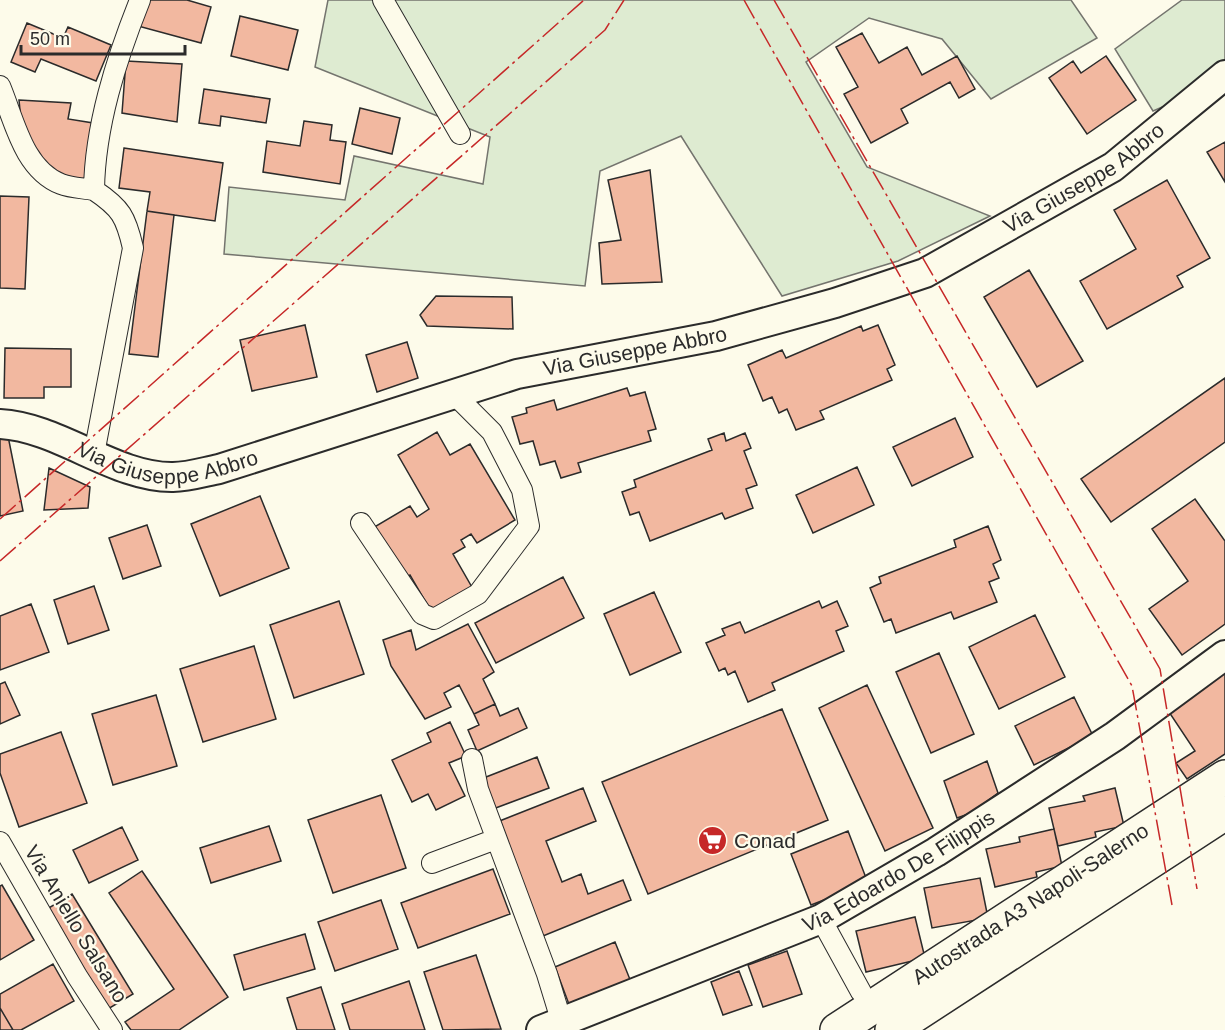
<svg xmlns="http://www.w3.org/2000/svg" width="1225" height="1030" font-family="Arial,sans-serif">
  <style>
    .green { fill: #deebd1; stroke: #74746e; stroke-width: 1.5 }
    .building { fill: #f2b8a0; stroke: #2b2b2b; stroke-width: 1.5 }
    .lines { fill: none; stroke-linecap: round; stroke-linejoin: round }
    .street-casing { stroke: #2b2b2b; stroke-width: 22 }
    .secondary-casing { stroke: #2b2b2b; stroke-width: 32 }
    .highway-casing { stroke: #2b2b2b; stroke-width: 36 }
    .street { stroke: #fdfbea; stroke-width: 20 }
    .secondary { stroke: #fdfbea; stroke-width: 28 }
    .highway { stroke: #fdfbea; stroke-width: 33 }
    .power { stroke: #c62828; stroke-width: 1.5; stroke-dasharray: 21 4.5 3 4.5; stroke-linecap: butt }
    .labels { text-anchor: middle; stroke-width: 4.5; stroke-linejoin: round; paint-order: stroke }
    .street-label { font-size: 21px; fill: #2b2b2b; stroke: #fdfbea }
    .poi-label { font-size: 21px; fill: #2b2b2b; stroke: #fdfbea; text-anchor: start }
  </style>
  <rect width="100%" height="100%" fill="#fdfbea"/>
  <path class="green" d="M328 0H1071L1097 38 991 99 942 39 869 18 806 62 867 167 990 216 898 261 782 296 681 136 600 171 585 286 224 254 229 187 345 200 354 156 483 184 490 137 315 67Z
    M1182 0H1225V80L1153 111 1115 49Z"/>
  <path class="building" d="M145 0H187L211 7 201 43 138 26Z
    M240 16 298 30 288 70 231 56Z
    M27 23 63 38 68 27 111 45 96 81 41 59 35 72 11 62Z
    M862 33 879 63 907 47 922 75 957 56 975 89 959 98 950 82 901 109 908 123 871 143 844 94 858 87 836 47Z
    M1106 56 1136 100 1087 134 1049 78 1073 61 1081 73Z
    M126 61 182 64 177 122 122 113Z
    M204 89 270 99 266 123 221 116 220 126 199 123Z
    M19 100 71 103 68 119 93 123 88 182 63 180 36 158 22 131Z
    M360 108 400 118 392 154 352 144Z
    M304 121 332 125 330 140 346 142 340 184 263 172 267 141 300 146Z
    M1225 142V182L1207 152Z
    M124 148 223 163 215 221 147 211 150 192 119 188Z
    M650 170 662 282 602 284 599 243 621 240 608 180Z
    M1167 180 1210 258 1177 276 1183 287 1107 329 1080 281 1136 249 1114 210Z
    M0 196 29 197 25 289 0 288Z
    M147 211 174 215 158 357 129 354Z
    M1029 270 1083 361 1037 387 984 297Z
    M436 296 512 297 513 329 427 326 420 315Z
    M305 325 317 377 252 391 240 340Z
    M878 325 895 365 887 369 892 380 820 411 824 419 796 430 787 409 779 413 772 397 763 401 748 365 782 350 786 358 861 326 863 331Z
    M407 342 418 378 377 392 366 355Z
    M5 348 71 349V387H44V398H4Z
    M1225 378V442L1111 522 1081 479Z
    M627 388 630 396 645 392 656 429 648 431 651 441 578 463 581 472 561 478 555 461 540 465 533 441 520 444 512 417 527 413 526 408 554 400 557 410Z
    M955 418 973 457 912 486 893 447Z
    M437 432 450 455 470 444 515 520 477 543 471 534 461 540 465 547 453 554 473 589 432 613 410 575 401 580 371 529 410 506 417 517 429 509 398 455Z
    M724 433 726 441 745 433 751 448 744 451 757 485 746 489 753 508 725 519 722 513 650 541 639 512 630 515 622 492 636 487 634 480 712 450 708 439Z
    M8 436 23 511 0 516V438Z
    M857 467 874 505 813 533 796 495Z
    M49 468 90 487 88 508 44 510Z
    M260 496 289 568 220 596 191 524Z
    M1195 499 1225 541V624L1182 655 1149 609 1188 581 1152 529Z
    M147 525 161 566 123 579 109 538Z
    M988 526 1001 560 993 564 999 578 989 582 997 602 954 619 951 612 896 633 891 619 884 622 870 588 881 583 879 577 956 547 954 540Z
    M563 577 584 618 496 663 475 623Z
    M94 586 109 630 68 644 54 600Z
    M654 592 681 652 630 675 604 614Z
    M339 601 364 674 294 698 270 625Z
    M819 601 822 608 837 601 848 626 836 631 844 651 772 683 775 690 748 702 735 671 728 675 725 668 719 671 706 643 725 635 722 629 740 622 745 633Z
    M31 604 49 652 0 670V616Z
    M1035 615 1065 677 999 709 969 647Z
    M468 624 494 672 483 679 495 704 474 714 459 685 444 693 451 707 425 719 391 666 383 640 411 630 416 650Z
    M254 646 276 719 203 742 180 669Z
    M939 653 974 734 931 753 896 672Z
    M1225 667V754L1187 779 1176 763 1195 751 1165 706Z
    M5 682 20 715 0 724V684Z
    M867 685 933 828 885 851 819 708Z
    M156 695 177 766 113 785 92 714Z
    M1074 697 1093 736 1034 765 1015 726Z
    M495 704 500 716 518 708 527 728 477 751 468 730 479 725 474 714Z
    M782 709 828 820 648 894 602 782Z
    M450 722 466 756 449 763 465 796 436 810 428 794 412 802 392 760 431 742 427 733Z
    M61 732 87 803 19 827 0 773V754Z
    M537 757 549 788 493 809 481 779Z
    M987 761 998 793 971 813 957 818 944 781Z
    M583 788 596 821 546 841 562 882 581 874 588 894 623 880 631 900 543 936 497 822Z
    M1115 788 1124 826 1095 832 1096 837 1058 846 1049 808 1085 801 1083 796Z
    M381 795 406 868 333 893 308 820Z
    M269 826 281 861 211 883 200 848Z
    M122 827 138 860 89 883 73 850Z
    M1054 829 1062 866 1036 872 1037 877 995 887 986 849 1020 842 1019 837Z
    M848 831 868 883 811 905 791 854Z
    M493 869 510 914 418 948 401 903Z
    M142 871 228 997 179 1030H131L125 1022 174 989 109 893Z
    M980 878 988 918 932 928 924 888Z
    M2 885 34 940 0 960V886Z
    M72 894 133 994 108 1009 47 909Z
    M381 900 398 949 335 971 318 922Z
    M915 917 925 958 866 972 856 931Z
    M305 934 315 969 244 990 234 955Z
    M615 942 631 982 570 1007 555 967Z
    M787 951 802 994 763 1007 748 965Z
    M476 955 501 1029 443 1030 424 972Z
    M53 964 74 1001 21 1030H13L0 1008V994Z
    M739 971 752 1005 723 1015 711 982Z
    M409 981 425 1030H350L342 1004Z
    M321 987 335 1030H297L287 998Z
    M0 1008 13 1030H0Z"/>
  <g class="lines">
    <defs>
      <path id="street" d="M383 0 460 134
        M0 86C14 119 23 169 61 184 71 188 83 188 94 190
        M94 454 133 248C126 217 121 208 94 190 95 126 116 60 140 0
        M361 523 422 614 434 619 478 594 529 526 522 490 492 432 454 394
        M472 759 478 789 547 974 562 1023
        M0 842 77 976 112 1030
        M432 863 496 839
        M821 919 861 992"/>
      <g id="secondary">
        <path id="s1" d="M0 424C59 427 115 478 173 477 188 477 204 472 219 469L517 374 716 336 835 303 925 273 1113 167 1225 75"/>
        <path id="s2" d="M541 1030 821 919 936 852 1115 736 1225 655"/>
      </g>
      <g id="highway">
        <path id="s3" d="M837 1030 1225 777"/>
        <path d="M892 1030 1225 813"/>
      </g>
    </defs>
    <use href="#street" class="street-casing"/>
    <use href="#secondary" class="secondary-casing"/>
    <use href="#highway" class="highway-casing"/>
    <use href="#street" class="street"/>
    <use href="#secondary" class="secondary"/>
    <use href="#highway" class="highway"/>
    <path class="power" d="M744 0 1132 686 1172 905
      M774 0 1160 669 1197 889
      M0 519 584 0
      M0 561 605 30 624 0"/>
  </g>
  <defs>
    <symbol id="supermarket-disc" viewBox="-11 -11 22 22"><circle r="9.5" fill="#c62828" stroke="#fdfbea"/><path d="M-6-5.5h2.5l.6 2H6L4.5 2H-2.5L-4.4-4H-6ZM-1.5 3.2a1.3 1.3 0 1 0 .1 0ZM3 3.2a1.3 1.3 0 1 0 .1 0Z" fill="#fff"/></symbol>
  </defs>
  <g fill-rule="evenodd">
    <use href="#supermarket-disc" x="696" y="824" width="33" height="33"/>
  </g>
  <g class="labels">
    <g class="street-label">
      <text dy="7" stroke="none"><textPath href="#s1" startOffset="1148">Via Giuseppe Abbro</textPath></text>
      <text dy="7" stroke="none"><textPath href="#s1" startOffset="662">Via Giuseppe Abbro</textPath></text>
      <text dy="7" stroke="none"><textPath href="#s1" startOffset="176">Via Giuseppe Abbro</textPath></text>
      <text dy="7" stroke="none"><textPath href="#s2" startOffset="392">Via Edoardo De Filippis</textPath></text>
      <text dy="7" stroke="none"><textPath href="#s3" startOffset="231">Autostrada A3 Napoli-Salerno</textPath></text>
      <text transform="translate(76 924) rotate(59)" y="7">Via Aniello Salsano</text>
    </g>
    <g class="poi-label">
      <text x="734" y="848">Conad</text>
    </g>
  </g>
  <path d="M21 45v9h164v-9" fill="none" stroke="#2b2b2b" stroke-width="3"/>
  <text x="30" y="45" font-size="18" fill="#2b2b2b" stroke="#fdfbea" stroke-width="4.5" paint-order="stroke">50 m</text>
</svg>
